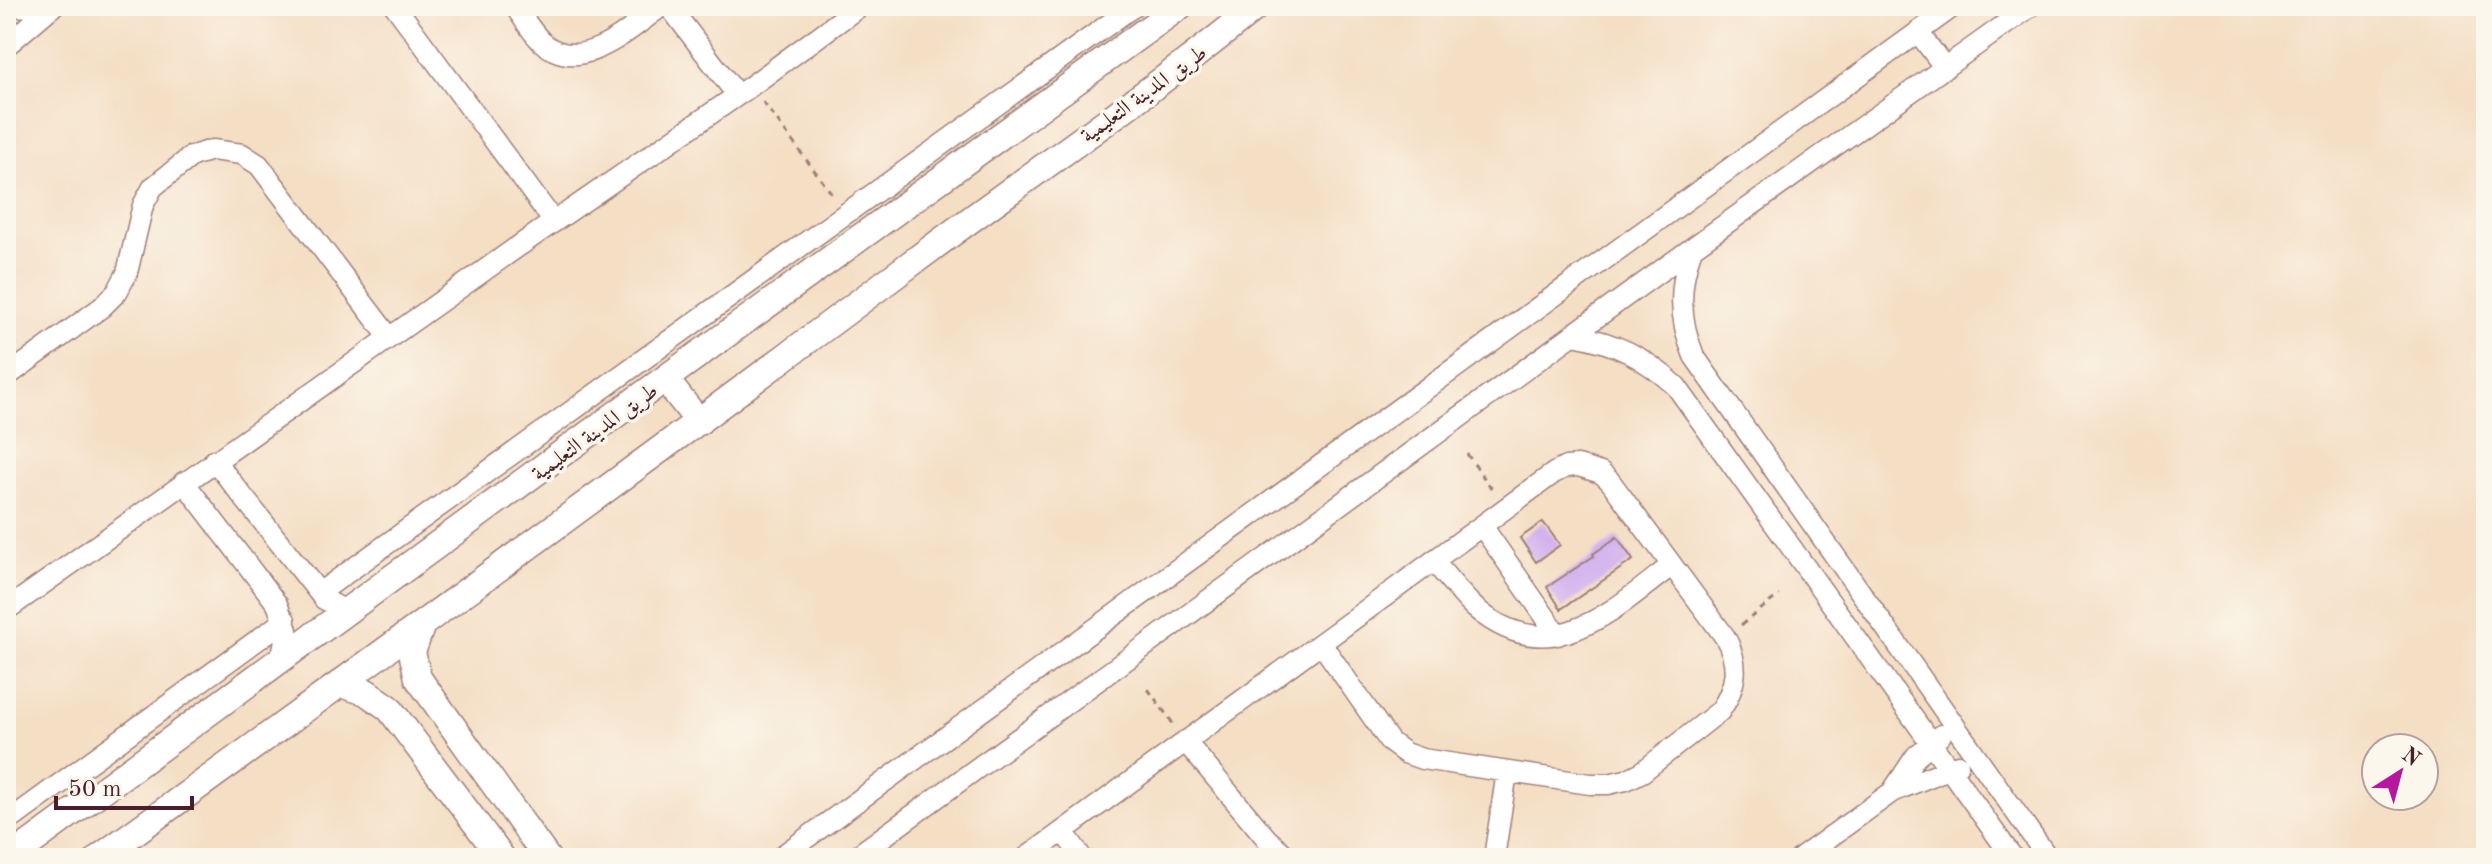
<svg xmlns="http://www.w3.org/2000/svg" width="2492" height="864" font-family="'Old Standard TT',Amiri,serif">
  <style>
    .building { fill: #d3b3ee }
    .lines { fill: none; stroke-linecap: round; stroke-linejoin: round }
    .minor-casing { stroke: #9f7e78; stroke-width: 23 }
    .tertiary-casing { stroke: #9f7e78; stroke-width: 29 }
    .path { stroke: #9f7e78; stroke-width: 3; stroke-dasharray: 6 6; stroke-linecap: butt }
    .minor { stroke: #fff; stroke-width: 20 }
    .tertiary { stroke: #fff; stroke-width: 26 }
    .labels { text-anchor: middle; stroke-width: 7; stroke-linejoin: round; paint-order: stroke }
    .street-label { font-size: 22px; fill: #4a1f2b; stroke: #fbf7ec }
  </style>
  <rect width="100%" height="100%" fill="#fbf7ec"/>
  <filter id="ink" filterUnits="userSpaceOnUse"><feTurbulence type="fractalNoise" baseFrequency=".0125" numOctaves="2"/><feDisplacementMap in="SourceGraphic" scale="16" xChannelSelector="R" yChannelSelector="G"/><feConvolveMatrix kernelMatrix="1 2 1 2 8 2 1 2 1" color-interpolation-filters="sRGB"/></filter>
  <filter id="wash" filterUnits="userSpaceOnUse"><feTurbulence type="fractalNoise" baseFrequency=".006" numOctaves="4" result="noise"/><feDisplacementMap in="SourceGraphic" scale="32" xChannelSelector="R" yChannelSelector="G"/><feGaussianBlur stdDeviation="1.8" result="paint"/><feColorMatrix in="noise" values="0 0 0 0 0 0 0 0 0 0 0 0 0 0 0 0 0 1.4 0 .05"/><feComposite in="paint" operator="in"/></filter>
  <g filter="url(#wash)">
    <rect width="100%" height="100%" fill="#f4dec4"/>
    <g id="blocks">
      <path class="building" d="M1543 522 1560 545 1536 562 1520 538Z
        M1617 537 1633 560 1561 609 1547 587 1594 556 1593 554Z"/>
    </g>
  </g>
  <g filter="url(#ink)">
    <use href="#blocks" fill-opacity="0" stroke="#9f7e78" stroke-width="2"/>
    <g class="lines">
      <defs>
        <path id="minor" d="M12 6 51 8
          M395 6 554 222
          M515 6C523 18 531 31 541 41 580 78 630 28 662 6
          M669 6 737 95
          M1918 32 1945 68
          M6 46 53 6
          M1692 248C1678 287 1679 319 1694 356L2048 858
          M1573 335C1617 343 1642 356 1676 386L2013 858
          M6 377 102 307 117 292 127 273 143 205 153 187 192 156 212 150 242 154 259 165 389 337
          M214 460 324 599 347 612
          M184 482 277 604 287 630 281 660
          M1482 526 1558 635
          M1433 561C1447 576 1460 594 1475 608 1550 672 1612 611 1672 565
          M319 593 1134 6
          M6 610 513 250 751 86 860 6
          M1185 741 1267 839 1289 858
          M1892 792 1916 756 1941 735
          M6 823 285 620
          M1063 831 1082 858
          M779 858 1954 6
          M854 858 1692 248 2031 6
          M1026 858 1554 473 1566 467 1578 466 1601 473 1610 481 1725 637C1740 664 1737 686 1720 711L1642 772 1626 780 1608 784H1590L1422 759 1405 753 1390 742 1321 643
          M1494 858 1507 772
          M1801 858 1892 792 1958 765"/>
        <path id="tertiary" d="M665 379 699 422
          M421 627 412 652 418 678 547 858
          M340 684 366 692 389 708 502 858
          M10 858 561 454 1180 6
          M99 858C371 662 641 465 909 265 1025 178 1145 98 1257 6"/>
      </defs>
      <use href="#minor" class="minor-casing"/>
      <use href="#tertiary" class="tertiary-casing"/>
      <path class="path" d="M1082 6 1089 16
        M763 102 835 198
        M1467 454 1494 492
        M1741 625 1779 595
        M1148 689 1174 725"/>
      <use href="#minor" class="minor"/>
      <use href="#tertiary" class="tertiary"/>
    </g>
  </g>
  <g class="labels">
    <g class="street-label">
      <text transform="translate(1143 93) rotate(-36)" y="8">طريق المدينة التعليمية</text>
      <text transform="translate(594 431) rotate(-36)" y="8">طريق المدينة التعليمية</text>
    </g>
  </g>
  <rect width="2492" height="864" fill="none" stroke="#fbf7ec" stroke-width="32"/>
  <g transform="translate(2400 772) rotate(36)"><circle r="38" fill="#fbf7ec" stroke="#b4a19f" stroke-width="2"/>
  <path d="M0-6L14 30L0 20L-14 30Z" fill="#b5179e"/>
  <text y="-12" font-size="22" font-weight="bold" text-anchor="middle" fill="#4a1f2b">N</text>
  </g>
  <path d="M56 796v12h136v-12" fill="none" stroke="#4a1f2b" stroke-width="4"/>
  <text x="68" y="796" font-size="24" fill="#4a1f2b" stroke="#fbf7ec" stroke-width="6" paint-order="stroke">50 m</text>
</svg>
